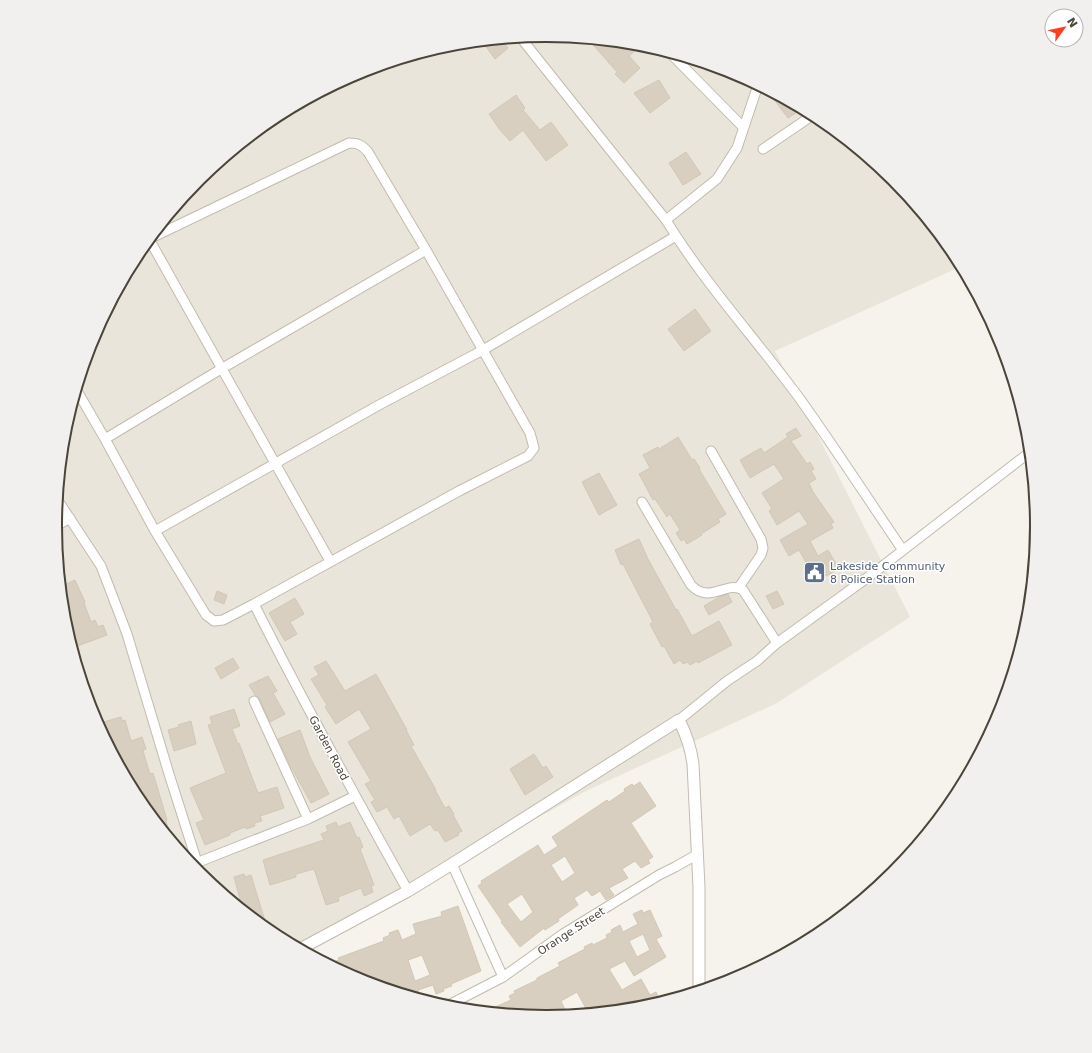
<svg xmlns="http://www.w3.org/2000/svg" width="1092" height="1053" font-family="'DejaVu Sans',sans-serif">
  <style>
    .residential { fill: #eae5da }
    .building { fill: #d8cfc1; stroke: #d3c7b4; fill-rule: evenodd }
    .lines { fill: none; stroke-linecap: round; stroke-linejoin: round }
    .minor-casing { stroke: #c2bbae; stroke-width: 11 }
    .tertiary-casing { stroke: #c2bbae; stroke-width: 13 }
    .minor { stroke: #fff; stroke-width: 9 }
    .tertiary { stroke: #fff; stroke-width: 11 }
    .labels { text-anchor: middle; stroke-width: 3; stroke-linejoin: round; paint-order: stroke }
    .service-label { font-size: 11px; fill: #4e5e75; stroke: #fff; text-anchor: start }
    .street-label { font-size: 11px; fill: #4b4439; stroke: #fff }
    .rim { fill: none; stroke: #4b4439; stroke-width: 2 }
  </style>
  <rect width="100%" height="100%" fill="#f6f3ec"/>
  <path class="residential" d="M546 35 642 44 734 73 819 118 894 179 955 254 962 266 775 351 910 617 777 703 586 791 300 950 273 935 198 874 137 799 92 714 64 622 55 526 64 430 92 338 137 253 199 179 273 118 358 72 450 44Z"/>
  <path class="building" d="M502 39 508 48 495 59 482 41Z
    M588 39 630 43 636 50 629 56 640 68 624 83 615 74 617 72Z
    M659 80 670 98 650 113 634 93Z
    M766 89 802 109 788 118Z
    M516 95 525 108 523 110 540 130 551 122 568 145 546 161 523 130 510 141 500 130 489 114Z
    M686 152 701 174 683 185 669 163Z
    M695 309 711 331 684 351 668 329Z
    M796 428 801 436 791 441 807 464 810 462 814 469 811 471 816 479 809 483 813 492 834 522 831 524 833 528 810 541 818 556 828 550 839 569 826 576 823 571 814 576 799 550 789 556 780 540 808 524 799 511 777 525 769 511 772 509 762 493 784 479 774 464 750 478 740 460 761 448 764 453 788 437 786 434Z
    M678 437 692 460 694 459 700 468 699 469 726 514 718 519 720 522 701 534 702 535 687 544 684 539 681 541 676 533 680 530 670 514 667 517 655 499 653 500 639 474 650 468 643 455 658 447 659 449Z
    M599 473 617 505 599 515 582 482Z
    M639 539 648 559 676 610 677 609 692 636 719 621 732 645 698 663 697 661 690 665 688 662 683 664 680 660 674 664 664 646 662 647 650 624 653 622 623 564 621 565 615 550Z
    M75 580 85 602 84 603 91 622 95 620 98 627 103 625 107 635 75 647 63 616 60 587Z
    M217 591 227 595 224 604 214 600Z
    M777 591 784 604 773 609 766 596Z
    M728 594 732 602 709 615 704 606 719 597Z
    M295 598 304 614 290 622 297 634 285 641 269 613Z
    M233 658 239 668 221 679 215 668Z
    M326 661 345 691 376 674 407 730H406L414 745 411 746 436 790H435L445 808 449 806 454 814 453 815 462 831 458 833 459 835 445 842 438 830 435 831 430 824 410 836 399 816 394 819 387 807 377 812 371 802 375 800 365 784 371 781 348 742 371 729 359 709 336 724 325 707 327 705 311 679 319 675 314 667Z
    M268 676 277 691 273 693 285 714 270 722 259 698 255 695 249 685Z
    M234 709 240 726 232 729 238 744 239 743 258 793 277 787 284 808 260 816 262 821 254 823 255 826 246 829 245 827 230 833V835L205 845 196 823 204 820 190 788 226 773 208 725 212 724 210 717Z
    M121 717 122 721 125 720 131 741 142 737 146 749 143 750 145 758 150 774 153 773 167 820 166 821 172 842 137 799 103 736 100 723Z
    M191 721 196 744 174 751 168 730 179 727 178 725Z
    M300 730 310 757 329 794 311 803 290 765 278 739Z
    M534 754 543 768 546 766 553 777 525 795 510 769Z
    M640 782 656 806 631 823 653 857 648 860 650 863 641 868 635 861 622 869 628 878 609 888 614 895 606 900 600 891 592 896 587 890 574 898 578 905 558 919 559 921 545 930 544 928 520 947 501 922 502 921 478 886 482 883 481 881 538 845 544 855 558 846 552 837 607 800 609 802 625 791 624 789 632 784 634 786ZM565 856 575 873 562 882 551 865ZM522 894 533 912 521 922 507 904Z
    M336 822 338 827 350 822 357 838 359 837 363 847 360 849 374 885 371 886 373 892 364 896 361 888 338 897 339 901 326 905 314 869 296 874V877L270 885 263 860 324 840 321 834 328 831 326 826Z
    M244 874 245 877 251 875 268 931 243 910 234 877Z
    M458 906 481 971 451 984 452 986 443 989 444 991 436 994 433 985 418 990 421 1000 358 980 328 964 339 960 338 958 384 941 383 938 390 935 389 933 398 930 402 940 416 934 413 924 442 916 441 912ZM422 955 430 975 415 981 408 960Z
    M642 910 643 913 650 910 662 936 656 939 666 957 634 976 625 961 609 969 622 990 641 979 650 995 656 992 661 1003 642 1009 589 1014 577 992 561 1001 568 1016 546 1018 484 1012 511 1000 509 996 515 993 514 991 537 980V978L558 967 560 966 558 963 585 949 584 947 592 943 593 945 607 938 606 935 612 932 611 930 620 925 623 932 638 924 633 914ZM643 934 650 950 637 957 629 941Z"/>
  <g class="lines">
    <defs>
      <path id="minor" d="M521 38 666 220C705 284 756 339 800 399 835 448 868 499 902 549
        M670 53 743 127
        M763 149 813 115
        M666 220 717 179 737 148 758 85
        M149 239 330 561
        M76 389 105 439 155 531 206 615 214 621 223 620 254 604 459 491 528 456 534 448 530 433 426 250 368 152C362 145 358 143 349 143L149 239
        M105 439 221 369 426 250
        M711 451 761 539 763 548 761 555 739 587
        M57 499 101 566 127 634 169 774 197 862
        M642 502 691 585C710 605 726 580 743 590L777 643
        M55 527 70 518
        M155 531 379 405 483 350 676 236
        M254 604C303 701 355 796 408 891
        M254 701 308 819
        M679 720 727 681 757 661 777 643 871 575 1030 452
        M452 864 503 977
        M191 865 308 819 355 796
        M445 1007 503 977 563 934 659 875 675 867 698 854"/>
      <path id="tertiary" d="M300 949 408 891 452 864 679 720C686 734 691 748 693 764L699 887V991"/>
    </defs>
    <use href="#minor" class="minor-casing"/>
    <use href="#tertiary" class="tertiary-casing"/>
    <use href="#minor" class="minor"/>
    <use href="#tertiary" class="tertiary"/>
  </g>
  <defs>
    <symbol id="civic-square" viewBox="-11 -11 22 22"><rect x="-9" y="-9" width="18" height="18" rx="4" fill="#5c6f8a" stroke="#fff"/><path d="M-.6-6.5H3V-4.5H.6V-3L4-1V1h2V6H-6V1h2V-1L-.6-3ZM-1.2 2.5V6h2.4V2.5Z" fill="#fff"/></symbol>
  </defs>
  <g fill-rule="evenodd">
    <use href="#civic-square" x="802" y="560" width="25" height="25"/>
  </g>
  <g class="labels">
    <g class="service-label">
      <text x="830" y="570">Lakeside Community<tspan x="830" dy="13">8 Police Station</tspan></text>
    </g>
    <g class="street-label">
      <text transform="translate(329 748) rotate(62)" y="4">Garden Road</text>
      <text transform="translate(571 931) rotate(-33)" y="4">Orange Street</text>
    </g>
  </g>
  <path d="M0 0H1092V1053H0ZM62 526a484 484 0 1 1 968 0a484 484 0 1 1-968 0Z" fill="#f1f0ef" fill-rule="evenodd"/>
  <path class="rim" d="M62 526a484 484 0 1 1 968 0a484 484 0 1 1-968 0Z"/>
  <g transform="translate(1064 28) rotate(57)"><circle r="19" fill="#ffffff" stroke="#b7b4b0"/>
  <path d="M0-3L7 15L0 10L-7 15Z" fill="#fc3f1d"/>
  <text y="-6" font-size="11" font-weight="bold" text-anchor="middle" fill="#4b4439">N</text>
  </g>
</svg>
